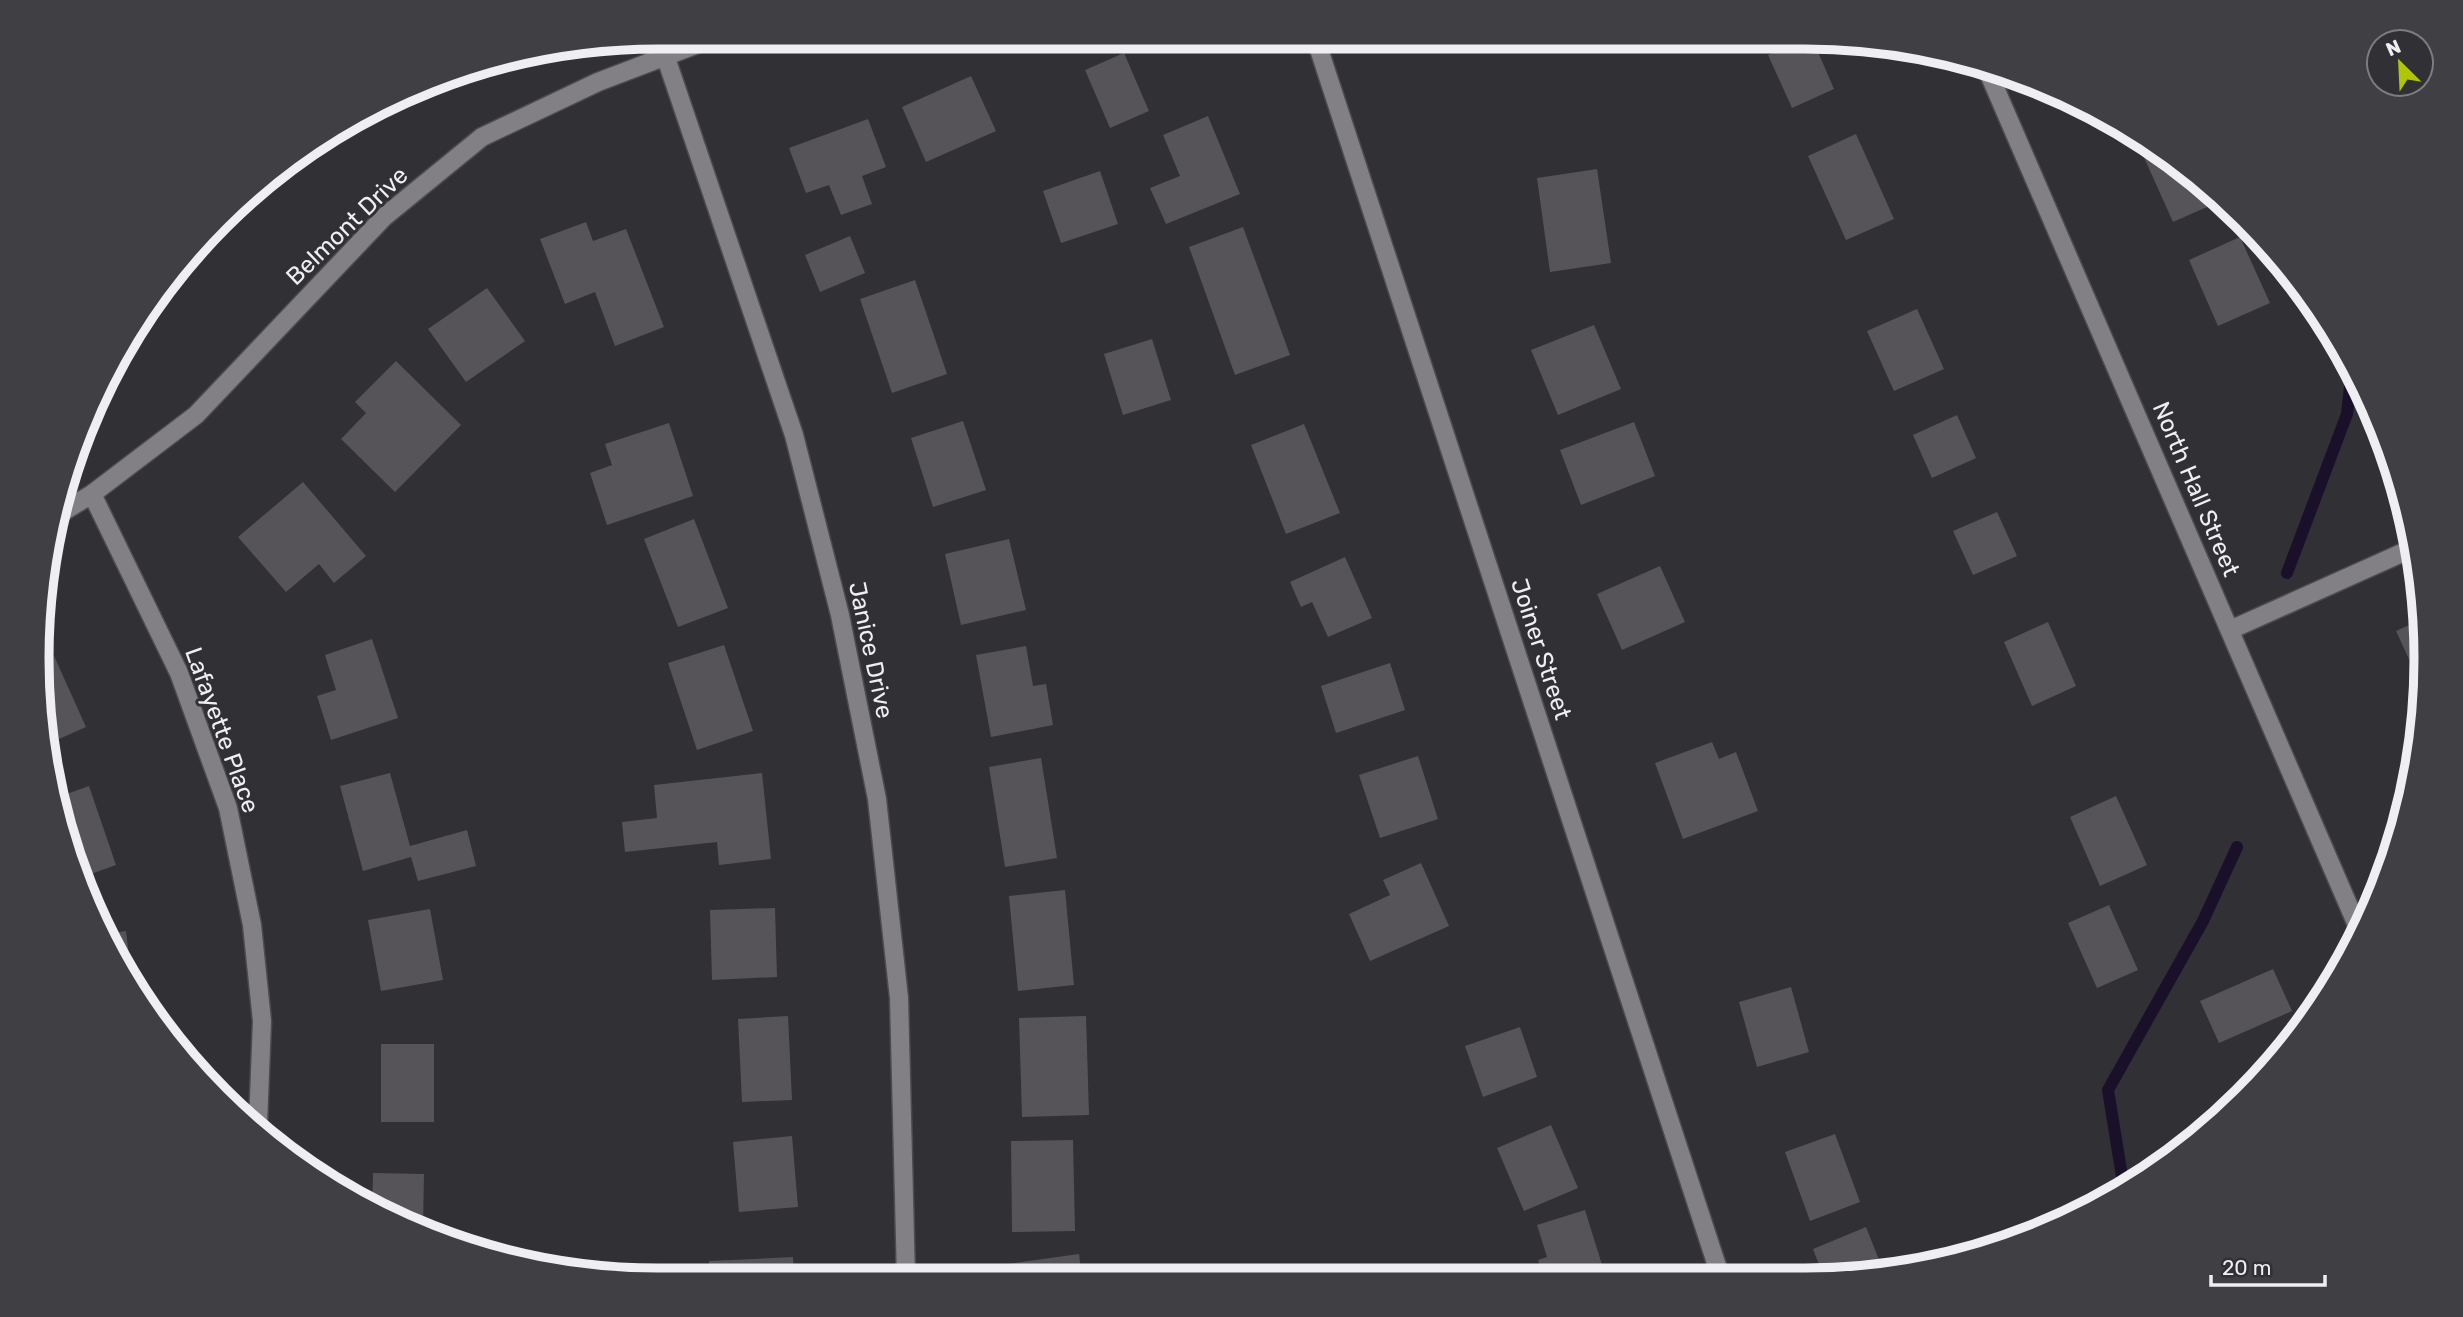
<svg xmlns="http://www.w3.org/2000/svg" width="2463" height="1317" font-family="Rubik,sans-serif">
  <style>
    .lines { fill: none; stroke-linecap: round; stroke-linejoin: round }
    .stream { stroke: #1b1029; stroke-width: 12 }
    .building { fill: #565458 }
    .minor-casing { stroke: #4c4b4e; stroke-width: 21 }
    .minor { stroke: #828085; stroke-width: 18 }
    .labels { text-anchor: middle; stroke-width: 6; stroke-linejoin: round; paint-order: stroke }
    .street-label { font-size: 24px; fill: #efeef1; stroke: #313034 }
    .rim { fill: none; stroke: #efeef1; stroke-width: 9 }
  </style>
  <rect width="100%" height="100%" fill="#313034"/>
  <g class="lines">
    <path class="stream" d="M2287 573 2347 414 2352 368
      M2124 1189 2108 1090 2203 921 2237 847"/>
  </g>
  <path class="building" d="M1805 38H1812L1834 89 1792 108 1768 55Z
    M1124 53 1149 111 1110 128 1085 70Z
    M971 76 996 131 926 162 902 107Z
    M1208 116 1240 194 1166 224 1150 188 1180 176 1163 135Z
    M868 119 886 167 862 176 872 204 841 215 829 185 806 193 789 148Z
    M1856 134 1894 219 1846 240 1808 156Z
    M2154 148 2214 191 2223 200 2173 222 2142 153Z
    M1597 169 1611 263 1550 272 1537 178Z
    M1100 171 1118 224 1061 243 1043 191Z
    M586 222 593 241 626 229 664 327 615 346 595 292 565 304 540 239Z
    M1243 227 1290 355 1235 375 1189 247Z
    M850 236 865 273 820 292 805 255Z
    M2240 237 2270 303 2218 326 2189 260Z
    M915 280 947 374 892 393 860 299Z
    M487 288 525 341 466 382 428 329Z
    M1917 309 1944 369 1894 391 1867 331Z
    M1594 325 1621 389 1558 415 1531 350Z
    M1152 339 1171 400 1123 415 1104 354Z
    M396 361 461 425 395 492 341 439 366 413 355 402Z
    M1957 415 1976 458 1932 478 1913 435Z
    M963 421 986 490 933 507 911 438Z
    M1634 422 1655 476 1581 505 1560 450Z
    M669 423 693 496 607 525 590 473 612 465 605 444Z
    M1304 424 1340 513 1286 534 1251 445Z
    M303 482 366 556 334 583 319 564 286 592 238 537Z
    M1997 512 2017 556 1973 575 1953 531Z
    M694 519 728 608 678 627 644 539Z
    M1009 539 1026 610 961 625 945 554Z
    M1345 557 1372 618 1328 637 1312 602 1301 607 1290 582Z
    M1660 566 1685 622 1622 650 1597 594Z
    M2425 618 2423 681V690L2396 631Z
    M2048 622 2076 686 2032 706 2004 642Z
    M46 638 86 727 48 744 38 700 44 639Z
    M372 639 398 718 331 740 317 696 336 690 325 655Z
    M724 645 753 731 697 750 668 663Z
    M1026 646 1033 686 1046 684 1053 725 991 737 976 655Z
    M1390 663 1405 710 1336 733 1321 686Z
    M1712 742 1719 759 1736 752 1758 811 1683 839 1655 763Z
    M1418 756 1438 819 1380 838 1359 775Z
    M1041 758 1057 858 1005 867 989 767Z
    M390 773 410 846 467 830 476 866 418 881 411 857 363 871 340 786Z
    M762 773 771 859 719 865 717 842 625 852 622 822 657 818 654 785Z
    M89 786 116 865 80 878 61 796Z
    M2116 796 2147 865 2100 886 2070 817Z
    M1421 863 1449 926 1370 961 1349 914 1390 895 1383 880Z
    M1065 890 1074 985 1018 991 1009 896Z
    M2109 905 2138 970 2097 988 2068 923Z
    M775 908 777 977 712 980 710 910Z
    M430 909 443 980 381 991 368 920Z
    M126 931 131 973 107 934Z
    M2273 969 2292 1011 2219 1043 2200 1001Z
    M1791 987 1809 1052 1757 1067 1739 1002Z
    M788 1016 792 1100 742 1102 738 1019Z
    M1086 1016 1089 1115 1022 1117 1019 1018Z
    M1520 1027 1537 1077 1483 1097 1465 1046Z
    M381 1044H434V1122H381Z
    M1551 1125 1578 1188 1524 1211 1497 1148Z
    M1835 1134 1860 1202 1810 1221 1785 1152Z
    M792 1136 798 1207 739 1212 733 1142Z
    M1073 1140 1075 1231 1012 1232 1011 1141Z
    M373 1173 424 1174 423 1228 372 1207Z
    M1585 1210 1603 1268 1578 1276H1543L1538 1260 1547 1257 1537 1225Z
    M1866 1227 1885 1275H1823L1813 1249Z
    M1079 1254 1082 1277 1010 1278 1008 1264Z
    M793 1257 794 1278 710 1279 709 1261Z"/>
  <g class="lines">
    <defs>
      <path id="minor" d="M1315 37 1720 1275
        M665 55 794 435 840 615 877 799 899 998 906 1278
        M1986 67 2360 932
        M92 494 179 673 228 808 252 925 262 1021 258 1124
        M56 516 92 494 196 415 384 217 482 137 598 82 716 37
        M2230 630 2413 548"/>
    </defs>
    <use href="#minor" class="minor-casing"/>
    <use href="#minor" class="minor"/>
  </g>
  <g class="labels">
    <g class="street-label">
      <text transform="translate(347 226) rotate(-44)" y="8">Belmont Drive</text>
      <text transform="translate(2196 489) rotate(67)" y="8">North Hall Street</text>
      <text transform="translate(1541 649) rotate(72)" y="8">Joiner Street</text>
      <text transform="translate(871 650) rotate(78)" y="8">Janice Drive</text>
      <text transform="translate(222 730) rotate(70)" y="8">Lafayette Place</text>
    </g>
  </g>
  <path d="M0 0H2463V1317H0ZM658 49H1805A609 609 0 0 1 2414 658V659A609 609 0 0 1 1805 1268H658A609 609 0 0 1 49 659V658A609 609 0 0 1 658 49Z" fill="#403f43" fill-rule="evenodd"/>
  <path class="rim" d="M658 49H1805A609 609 0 0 1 2414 658V659A609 609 0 0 1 1805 1268H658A609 609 0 0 1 49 659V658A609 609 0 0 1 658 49Z"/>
  <g transform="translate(2400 63) rotate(336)"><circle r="33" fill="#313034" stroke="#7d7c80" stroke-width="2"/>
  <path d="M0-5L12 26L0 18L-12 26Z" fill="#b0c503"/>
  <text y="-10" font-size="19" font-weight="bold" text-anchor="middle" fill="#efeef1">N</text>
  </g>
  <path d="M2211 1275v10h114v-10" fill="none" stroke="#efeef1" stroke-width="3.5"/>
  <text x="2222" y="1275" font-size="21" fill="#efeef1" stroke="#313034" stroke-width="5" paint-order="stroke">20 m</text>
</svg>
